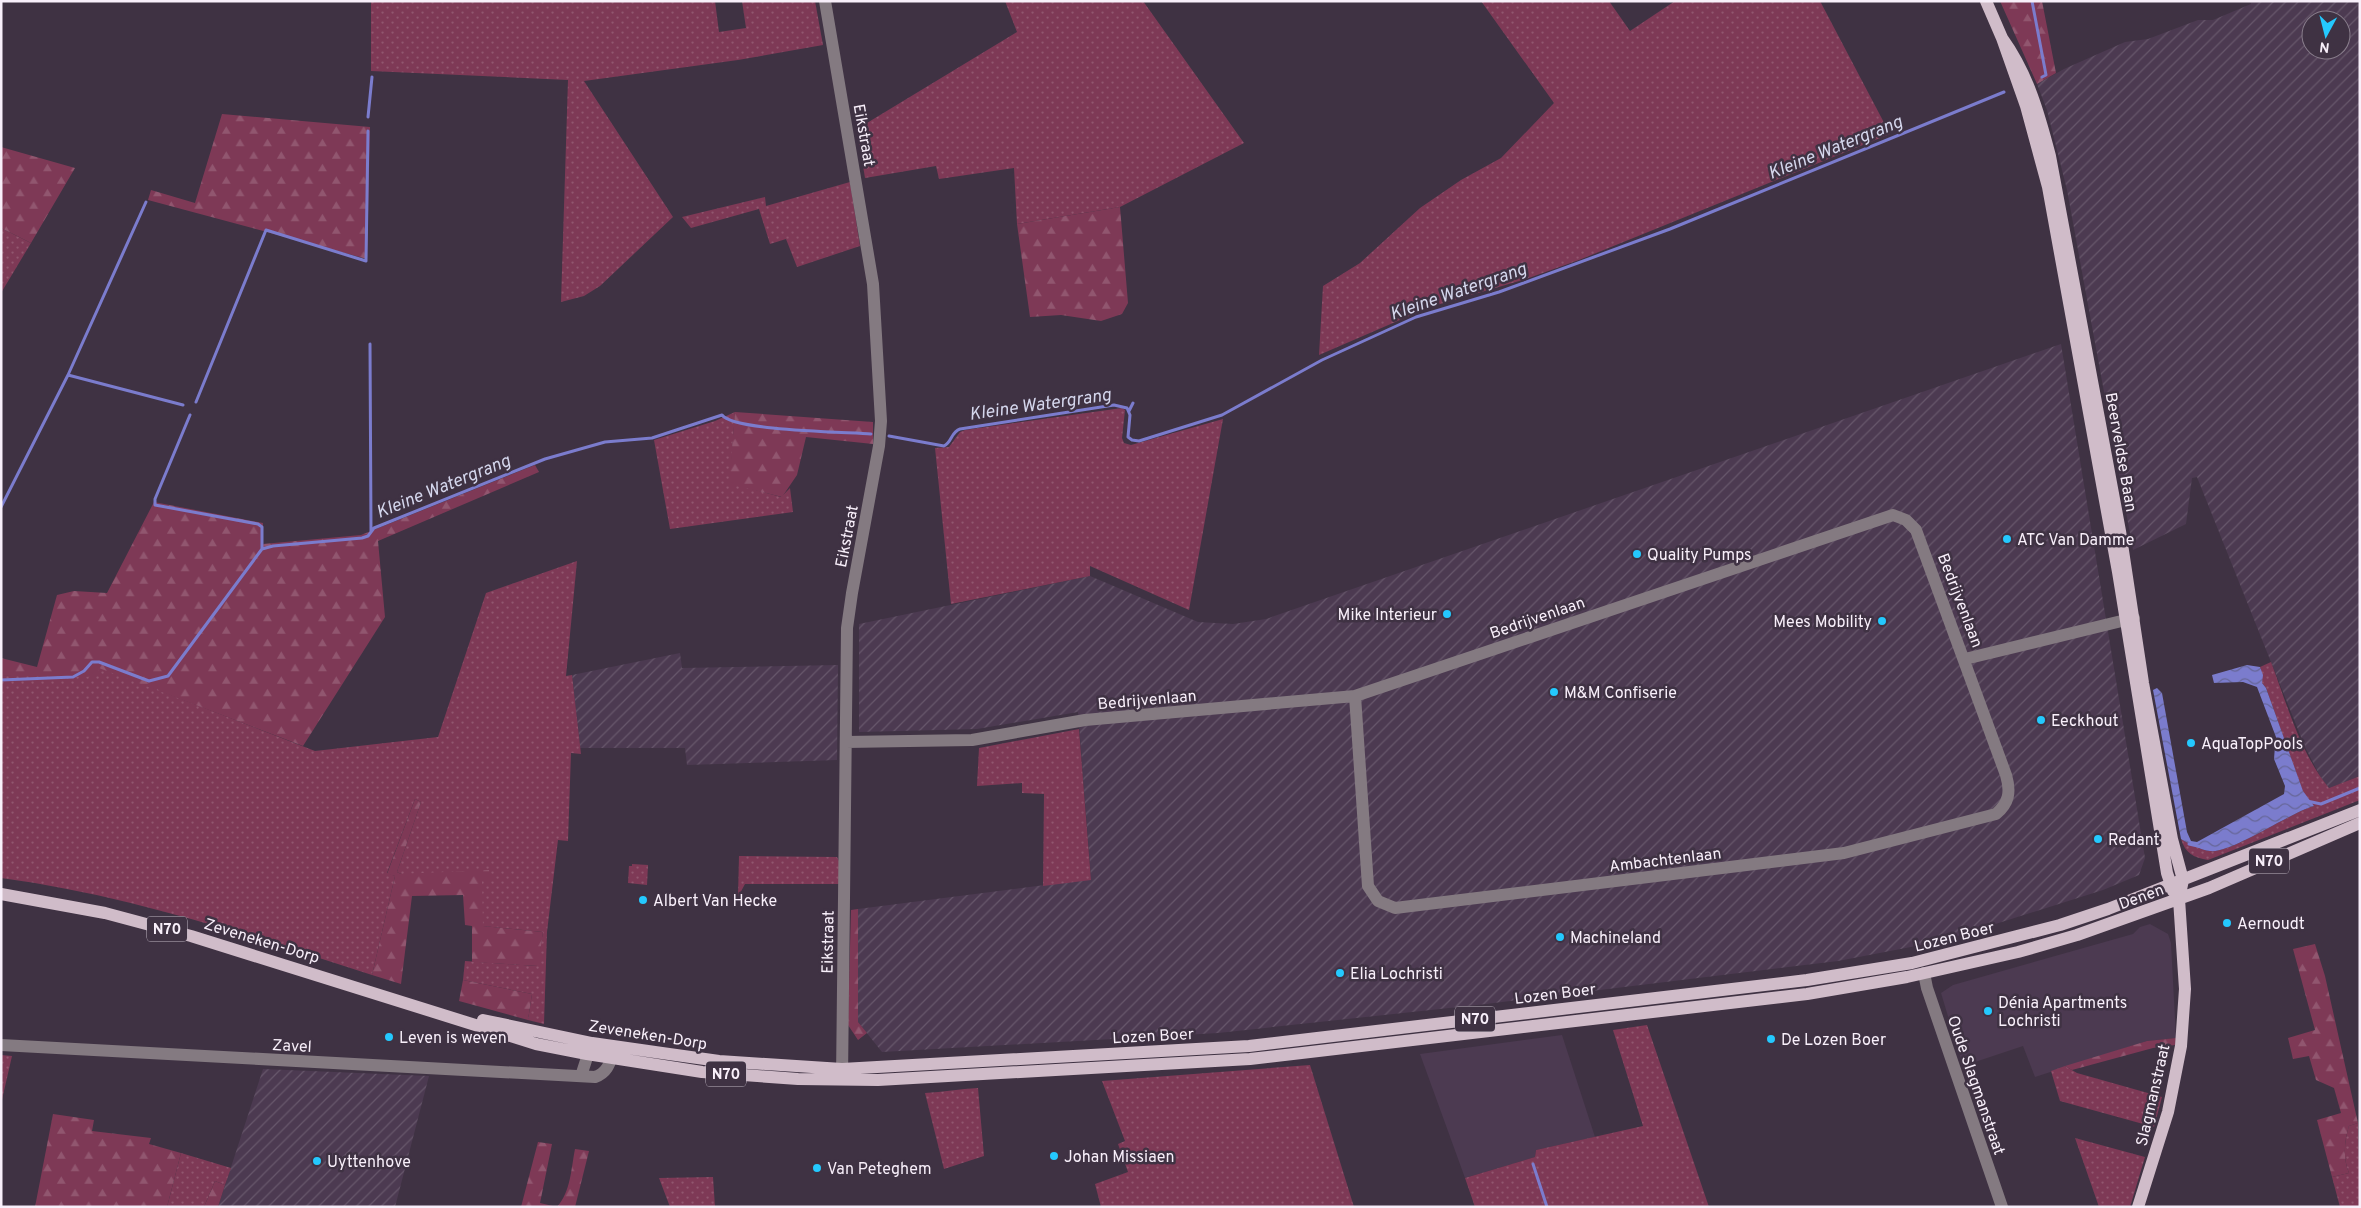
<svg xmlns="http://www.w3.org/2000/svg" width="2361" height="1208" font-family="Overpass,sans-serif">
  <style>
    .built { fill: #4c3a51 }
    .industrial { fill: url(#industrial-furrows); fill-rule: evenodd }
    .green { fill: url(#green-dots) }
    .forest { fill: url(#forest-firs) }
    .water { fill: url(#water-waves) }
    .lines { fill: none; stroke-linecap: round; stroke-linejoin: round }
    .stream { stroke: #7b7ccd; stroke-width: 3 }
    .minor { stroke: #847a81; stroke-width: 12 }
    .major { stroke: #d0bcc9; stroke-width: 12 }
    .poi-dot { fill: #24c9fe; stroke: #3f3243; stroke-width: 2 }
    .labels { text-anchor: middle; stroke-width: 5; stroke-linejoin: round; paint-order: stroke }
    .shield { fill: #3f3243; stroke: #c0b6c3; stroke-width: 1 }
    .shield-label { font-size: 15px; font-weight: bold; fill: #f8effa }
    .street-label { font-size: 16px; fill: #f8effa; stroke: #3f3243 }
    .poi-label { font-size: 16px; fill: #f8effa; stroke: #3f3243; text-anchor: start }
    .water-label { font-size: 18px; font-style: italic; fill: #d4d6ec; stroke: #3f3243 }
  </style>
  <defs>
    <pattern id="industrial-furrows" width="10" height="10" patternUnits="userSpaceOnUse" patternTransform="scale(1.25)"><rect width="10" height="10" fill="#4c3a51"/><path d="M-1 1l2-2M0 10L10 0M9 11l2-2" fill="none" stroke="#67576b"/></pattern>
    <pattern id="green-dots" width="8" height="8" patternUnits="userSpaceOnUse" patternTransform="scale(1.25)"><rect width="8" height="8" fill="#7e3956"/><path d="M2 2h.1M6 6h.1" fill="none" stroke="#91566f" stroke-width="1.8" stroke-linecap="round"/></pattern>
    <pattern id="forest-firs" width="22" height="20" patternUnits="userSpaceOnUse" patternTransform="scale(1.25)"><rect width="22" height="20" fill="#7e3956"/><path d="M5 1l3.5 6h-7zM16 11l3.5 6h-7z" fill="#91566f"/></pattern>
    <pattern id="water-waves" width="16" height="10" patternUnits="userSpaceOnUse" patternTransform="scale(1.25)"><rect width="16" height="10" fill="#7b7ccd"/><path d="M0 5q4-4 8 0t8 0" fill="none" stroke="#676799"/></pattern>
  </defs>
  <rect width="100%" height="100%" fill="#3f3243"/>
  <path class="built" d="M2150 924 2168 934 2171 943 2176 1038 2147 1041 2035 1077 2023 1046 1963 1066 1941 993 1953 985 2133 934 2140 927Z
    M1562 1035 1595 1137 1536 1150 1535 1157 1465 1178 1420 1054Z"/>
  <path class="industrial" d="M2250 1H2357L2360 8V776L2329 788 2321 778 2305 747 2197 477 2192 478 2186 524 2133 550 2067 190 2047 110 2037 84 2064 69 2125 42 2148 39 2198 20H2213L2251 4ZM2311 20H2341V50H2311Z
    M2061 344 2145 858 2139 875 2103 890 1942 941 1838 961 1486 1004 1218 1033 882 1052 858 1022V909L1091 879 1078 712 977 729 859 732V624L1090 576 1198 622 1233 624 1266 619Z
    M680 653 682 668 838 665 837 760 687 765 685 748H580L572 675Z
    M263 1069 429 1076 395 1207H218Z"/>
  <path class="green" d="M371 1H715L719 32 746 28 742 1H815L823 45 738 60 584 81 673 217 600 286 584 296 561 302 568 80 371 71Z
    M1005 1H1143L1244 143 1120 207 1017 224 1014 168 939 179 936 166 865 178 857 129 1017 32Z
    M1481 1H1609L1630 31 1675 1H1820L1890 134 1579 260 1526 279 1430 307 1319 355 1323 286 1360 263 1420 208 1461 180 1501 158 1554 103Z
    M850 182 860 246 797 267 786 239 770 244 759 209 691 228 682 217 765 197 766 206Z
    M1 228 31 243 1 293Z
    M1122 408 1125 410 1122 438 1124 443 1131 445 1223 419 1189 610 1090 566V576L951 604 935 448 949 447 960 432 965 430Z
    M735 412 730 483 781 497 790 488 793 512 670 529 654 440 715 421Z
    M577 561 566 676 572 675 581 754 571 753 568 841 558 840 547 932 544 1024 528 1020 532 994 463 980 465 961 537 966 543 932 482 926V880L401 874 397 872 421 802 415 799 387 873 395 876 372 975C250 936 128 895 1 878V676L99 667 315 751 438 737 486 593Z
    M2271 662C2287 704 2300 753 2329 788L2360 776V800L2208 860C2194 858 2185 853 2181 839 2189 844 2201 850 2210 851 2230 854 2289 813 2314 806L2303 792 2266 688 2262 683 2260 667Z
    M1079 729 1091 880 1043 886 1044 794 1022 793V783L977 786 979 748Z
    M739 856 837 857 840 863V884H745L738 897Z
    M632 864 648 865 647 885 628 883 629 866H632Z
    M1647 1025 1709 1207H1475L1465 1178 1535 1157 1536 1150 1643 1126 1613 1030Z
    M1 1055 12 1056 1 1104Z
    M1310 1065 1354 1207H1101L1095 1184 1128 1172 1118 1144 1125 1141 1102 1081Z
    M2065 1066 2077 1073 2162 1097 2154 1127 2060 1101 2051 1071Z
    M978 1088 984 1156 944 1169 925 1093C943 1092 960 1089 978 1088Z
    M2358 1123 2360 1207H2340L2332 1177 2349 1173C2343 1159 2344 1141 2349 1126Z
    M2075 1138 2145 1157 2130 1207H2099Z
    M181 1153 231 1168 225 1185 215 1181 204 1207H167Z
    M713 1177 715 1207H670L659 1178Z"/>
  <path class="forest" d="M2000 1H2042L2056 73 2037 84Z
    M222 114 370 127 367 259 148 200 151 190 195 203Z
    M1 147 75 168 31 243 1 228Z
    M1120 207 1128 303 1122 314 1101 321 1061 315 1030 317 1017 224Z
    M735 412 873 422V444L806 437 797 475 782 497 729 484Z
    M535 465 539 472 378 541 385 617 303 746 99 668 96 677 35 675 1 676V658L37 667 57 595 74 591 107 593 154 502 263 523V544L361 535Z
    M415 799 421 802 397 872 401 874 489 870 490 880H482L483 926 543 932 538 966 472 962V926L465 925 463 895 412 896 401 984 372 975 395 876 387 874Z
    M858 909V1022L867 1033 858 1040 848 1025 851 910Z
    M2315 944 2325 976 2358 1123 2349 1126C2344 1141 2343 1159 2349 1173L2332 1177 2317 1120 2341 1113 2334 1088 2316 1080 2309 1056 2293 1059 2288 1038 2315 1030 2293 949Z
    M463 980 532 994 528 1020 459 1001Z
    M2176 1038 2175 1045 2153 1048 2072 1070 2065 1066 2147 1041Z
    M53 1114 94 1120 92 1131 151 1138 149 1144 181 1153 167 1207H35Z
    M538 1142 552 1144 540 1203 557 1207H521Z
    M575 1149 589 1151 575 1207H557C571 1191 571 1169 575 1149Z
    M215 1181 225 1185 218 1207H204Z"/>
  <path class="water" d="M2247 665 2260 667 2263 675 2262 683 2266 688 2303 791 2314 806C2289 813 2230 854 2210 851 2201 850 2189 844 2181 839L2153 690 2157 688 2162 693 2187 832 2191 841 2197 842 2284 794 2285 786 2274 759 2275 746 2279 745 2257 687 2243 682 2214 683 2212 675Z"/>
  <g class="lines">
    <path class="stream" d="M2032 1 2046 75 2042 77
      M368 117 372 77
      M370 344 371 531
      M68 375 146 202
      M196 402 266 230 366 261 368 131
      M1129 411 1133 403
      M190 415 155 499V505L258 524 262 527V549
      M889 436 944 446C952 442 951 432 960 429L1114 405 1127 408 1130 415 1128 437 1132 440 1139 441 1222 415 1322 360 1416 317 1499 292 1670 229 2004 92
      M1 507 68 375 183 405
      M1 680 73 677 84 671 92 662H99L149 681 168 676 262 549 273 546 362 538 368 536 374 528 545 459 605 442 652 438 722 415C734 431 846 432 871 434
      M2307 801 2321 804 2360 788
      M2189 844 2202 847
      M1533 1164 1547 1207"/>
    <path class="minor" d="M825 1 873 284 881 421 879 446 852 593 847 628 842 1079
      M1965 659 2134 618
      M846 742 972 740 1085 720 1355 696 1893 515 1906 520 1916 530 2006 775C2011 792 2009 803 1996 814L1844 853 1395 908 1378 901 1368 886 1355 696
      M1924 973 1927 988 2002 1207
      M1 1045 595 1077C609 1072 610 1061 615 1048
      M581 1076 591 1045"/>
    <path class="major" d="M1986 1 2002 38 2026 106 2048 187 2118 572 2167 873 2173 891
      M2002 38C2028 74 2039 114 2050 156L2120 531 2143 683 2172 839 2183 880 2179 899 2185 989 2181 1046 2168 1112 2138 1207
      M1 894 105 913 191 936 536 1044 587 1054 702 1072 798 1079 878 1080 1250 1059 1807 994 1907 977 2018 952 2077 935 2209 888 2360 823
      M483 1020 592 1043 662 1053 719 1061 842 1069 1249 1046 1807 980 1912 963 2060 925 2108 909 2360 810"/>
  </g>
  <g class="poi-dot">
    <circle cx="2007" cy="539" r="5"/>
    <circle cx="1637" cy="554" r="5"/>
    <circle cx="1447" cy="614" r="5"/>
    <circle cx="1882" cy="621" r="5"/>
    <circle cx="1554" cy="692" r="5"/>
    <circle cx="2041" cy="720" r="5"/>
    <circle cx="2191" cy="743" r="5"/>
    <circle cx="2098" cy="839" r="5"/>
    <circle cx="643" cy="900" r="5"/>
    <circle cx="2227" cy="923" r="5"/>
    <circle cx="1560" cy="937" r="5"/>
    <circle cx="1340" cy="973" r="5"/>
    <circle cx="1988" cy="1011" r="5"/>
    <circle cx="389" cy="1037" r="5"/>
    <circle cx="1771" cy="1039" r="5"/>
    <circle cx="1054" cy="1156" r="5"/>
    <circle cx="317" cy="1161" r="5"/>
    <circle cx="817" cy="1168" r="5"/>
  </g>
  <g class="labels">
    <g class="shield">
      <rect x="2249" y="848.5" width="40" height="25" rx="4"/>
      <rect x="147" y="916.5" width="40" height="25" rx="4"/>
      <rect x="1455" y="1006.5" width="40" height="25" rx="4"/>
      <rect x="706" y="1061.5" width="40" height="25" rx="4"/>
    </g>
    <g class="shield-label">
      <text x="2269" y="866">N70</text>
      <text x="167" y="934">N70</text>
      <text x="1475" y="1024">N70</text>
      <text x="726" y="1079">N70</text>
    </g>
    <g class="street-label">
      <text transform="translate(865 135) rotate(80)" y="6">Eikstraat</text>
      <text transform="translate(2122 452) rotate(80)" y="6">Beerveldse Baan</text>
      <text transform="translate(846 536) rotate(-79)" y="6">Eikstraat</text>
      <text transform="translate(1961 600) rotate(69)" y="6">Bedrijvenlaan</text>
      <text transform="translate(1537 617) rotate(-19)" y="6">Bedrijvenlaan</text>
      <text transform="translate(1147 699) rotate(-5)" y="6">Bedrijvenlaan</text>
      <text transform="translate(1665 859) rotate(-7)" y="6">Ambachtenlaan</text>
      <text transform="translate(2141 896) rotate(-20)" y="6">Denen</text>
      <text transform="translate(1954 936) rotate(-14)" y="6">Lozen Boer</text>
      <text transform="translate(262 940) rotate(17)" y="6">Zeveneken-Dorp</text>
      <text transform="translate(827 942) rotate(-89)" y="6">Eikstraat</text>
      <text transform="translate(1555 993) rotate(-7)" y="6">Lozen Boer</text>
      <text transform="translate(648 1034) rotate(9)" y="6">Zeveneken-Dorp</text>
      <text transform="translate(1153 1035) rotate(-3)" y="6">Lozen Boer</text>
      <text transform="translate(292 1045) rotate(3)" y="6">Zavel</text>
      <text transform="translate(1977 1085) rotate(71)" y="6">Oude Slagmanstraat</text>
      <text transform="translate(2152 1095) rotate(-77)" y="6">Slagmanstraat</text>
    </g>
    <g class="poi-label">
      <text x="2017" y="545">ATC Van Damme</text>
      <text x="1647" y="560">Quality Pumps</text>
      <text x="1437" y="620" text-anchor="end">Mike Interieur</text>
      <text x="1872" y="627" text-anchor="end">Mees Mobility</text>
      <text x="1564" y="698">M&amp;M Confiserie</text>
      <text x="2051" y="726">Eeckhout</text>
      <text x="2201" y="749">AquaTopPools</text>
      <text x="2108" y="845">Redant</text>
      <text x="653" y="906">Albert Van Hecke</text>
      <text x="2237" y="929">Aernoudt</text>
      <text x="1570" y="943">Machineland</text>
      <text x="1350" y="979">Elia Lochristi</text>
      <text x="1998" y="1008">Dénia Apartments<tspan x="1998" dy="18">Lochristi</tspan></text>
      <text x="399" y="1043">Leven is weven</text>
      <text x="1781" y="1045">De Lozen Boer</text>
      <text x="1064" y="1162">Johan Missiaen</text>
      <text x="327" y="1167">Uyttenhove</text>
      <text x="827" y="1174">Van Peteghem</text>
    </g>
    <g class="water-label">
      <text transform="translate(1835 147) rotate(-22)" y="6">Kleine Watergrang</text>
      <text transform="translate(1458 291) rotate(-19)" y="6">Kleine Watergrang</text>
      <text transform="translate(1040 404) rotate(-8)" y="6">Kleine Watergrang</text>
      <text transform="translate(443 486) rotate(-22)" y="6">Kleine Watergrang</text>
    </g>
  </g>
  <rect width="2361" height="1208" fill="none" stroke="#f8effa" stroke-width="5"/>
  <g transform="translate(2326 35) rotate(187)"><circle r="24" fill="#3f3243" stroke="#897e8c"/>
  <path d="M0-4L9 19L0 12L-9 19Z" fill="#24c9fe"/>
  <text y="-8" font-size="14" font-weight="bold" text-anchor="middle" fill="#f8effa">N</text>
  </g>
</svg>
